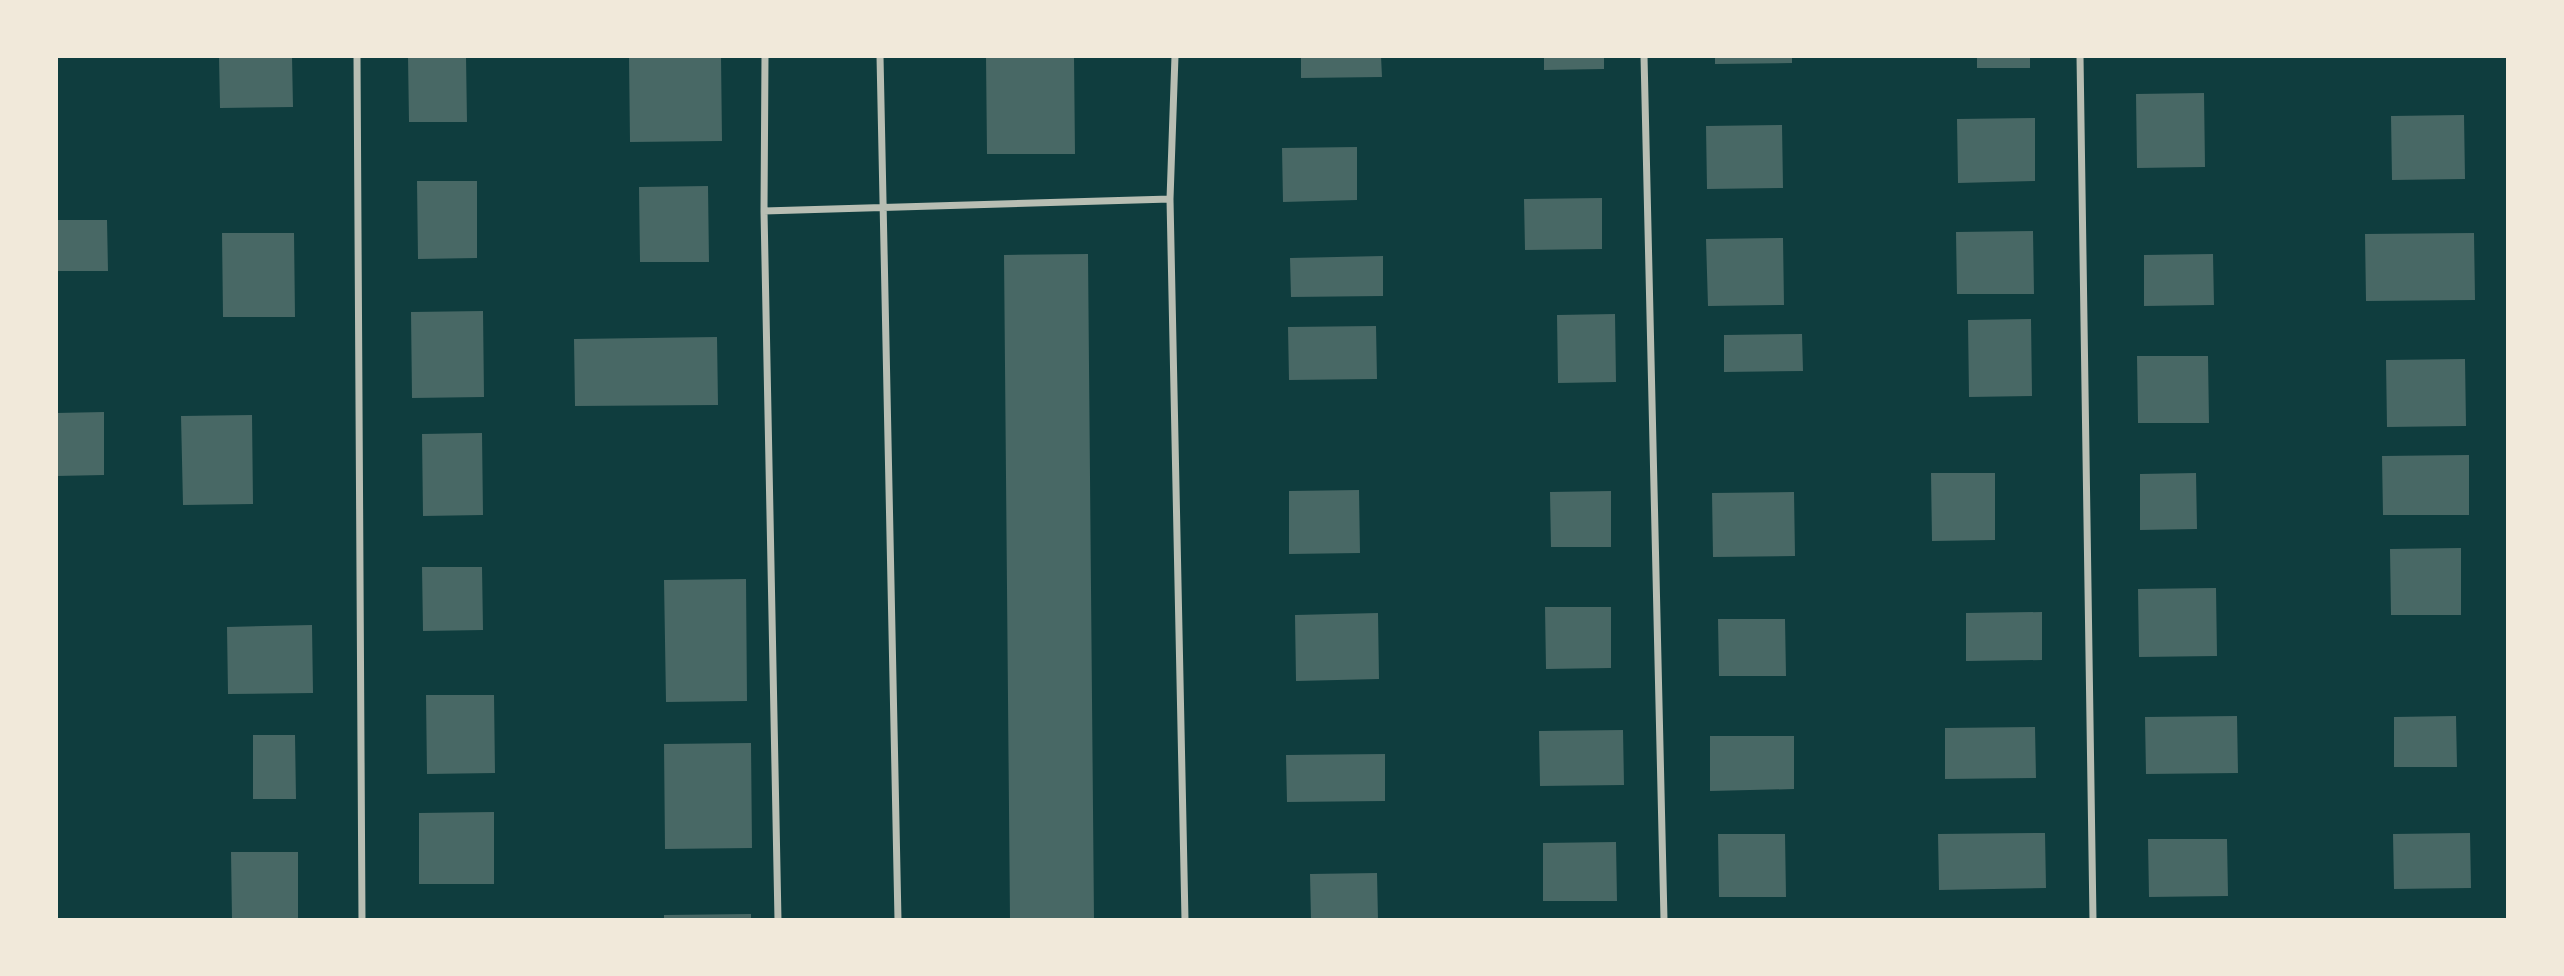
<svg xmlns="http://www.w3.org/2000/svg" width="2564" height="976" font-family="Roboto,sans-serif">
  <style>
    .building { fill: #486865 }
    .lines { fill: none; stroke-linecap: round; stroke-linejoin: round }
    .minor { stroke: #b8beb3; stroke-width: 7 }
  </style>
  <rect width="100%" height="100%" fill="#0f3d3e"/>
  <path class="building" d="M219 56H292L293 107 220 108Z
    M408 56H466L467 122H409Z
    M629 56H721L722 141 630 142Z
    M986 56H1074L1075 154H987Z
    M1301 56H1381L1382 77 1301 78Z
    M1544 56H1604V69L1544 70Z
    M1715 56H1792V63L1715 64Z
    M1977 56H2030V68H1977Z
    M2204 93 2205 167 2137 168 2136 94Z
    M2464 115 2465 179 2392 180 2391 116Z
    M2035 118V181L1958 183 1957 119Z
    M1782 125 1783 188 1707 189 1706 126Z
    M1357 147V200L1283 202 1282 148Z
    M417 181H477V258L418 259Z
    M708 186 709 262H640L639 187Z
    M1602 198V249L1525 250 1524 199Z
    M56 220H107L108 271H56Z
    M2033 231 2034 294H1957L1956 232Z
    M222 233H294L295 317H223Z
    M2474 233 2475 300 2366 301 2365 234Z
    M1783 238 1784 305 1708 306 1706 239Z
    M1088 254 1094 920H1010L1004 255Z
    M2213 254 2214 305 2144 306V255Z
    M1383 256V296L1291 297 1290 258Z
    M483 311 484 397 412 398 411 312Z
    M1615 314 1616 382 1558 383 1557 315Z
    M2031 319 2032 396 1969 397 1968 320Z
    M1376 326 1377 379 1289 380 1288 327Z
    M1802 334 1803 371 1724 372V335Z
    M717 337 718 405 575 406 574 339Z
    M2137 356H2208L2209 423H2138Z
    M2465 359 2466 426 2387 427 2386 360Z
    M104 412V475L56 476V413Z
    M252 415 253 504 183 505 181 416Z
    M482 433 483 515 423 516 422 434Z
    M2469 455V515H2383L2382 456Z
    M1931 473H1995V540L1932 541Z
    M2196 473 2197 529 2140 530V474Z
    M1359 490 1360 553 1289 554V491Z
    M1611 491V547H1551L1550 492Z
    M1794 492 1795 556 1713 557 1712 493Z
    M2461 548V615H2391L2390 549Z
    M422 567H482L483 630 423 631Z
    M746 579 747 701 666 702 664 580Z
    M2216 588 2217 656 2139 657 2138 589Z
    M1545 607H1611V668L1546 669Z
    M2042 612V660L1966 661V613Z
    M1378 613 1379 679 1296 681 1295 615Z
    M1718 619H1785L1786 676H1719Z
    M312 625 313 693 228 694 227 627Z
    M426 695H494L495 773 427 774Z
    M2237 716 2238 773 2146 774 2145 717Z
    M2456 716 2457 767H2394V717Z
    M2035 727 2036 778 1945 779V728Z
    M1623 730 1624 785 1540 786 1539 731Z
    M253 735H295L296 799H253Z
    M1710 736H1794V789L1710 791Z
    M751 743 752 848 665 849 664 744Z
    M1385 754V801L1287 802 1286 755Z
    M494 812V884H419V813Z
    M2045 833 2046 888 1939 890 1938 834Z
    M2470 833 2471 888 2394 889 2393 834Z
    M1718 834H1785L1786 897H1719Z
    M2148 839H2227L2228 896 2149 897Z
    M1616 842 1617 901H1543V843Z
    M231 852H298V920H232Z
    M1377 873 1378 920H1311L1310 874Z
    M751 914V920H664V915Z"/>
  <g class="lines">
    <path class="minor" d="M357 56 362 920
      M765 56 764 211 778 920
      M880 56 898 920
      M1175 56 1170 199 1185 920
      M1644 56 1664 920
      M2080 56 2093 920
      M764 211 1170 199"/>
  </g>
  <rect width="2564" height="976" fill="none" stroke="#f1e9da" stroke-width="116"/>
</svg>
